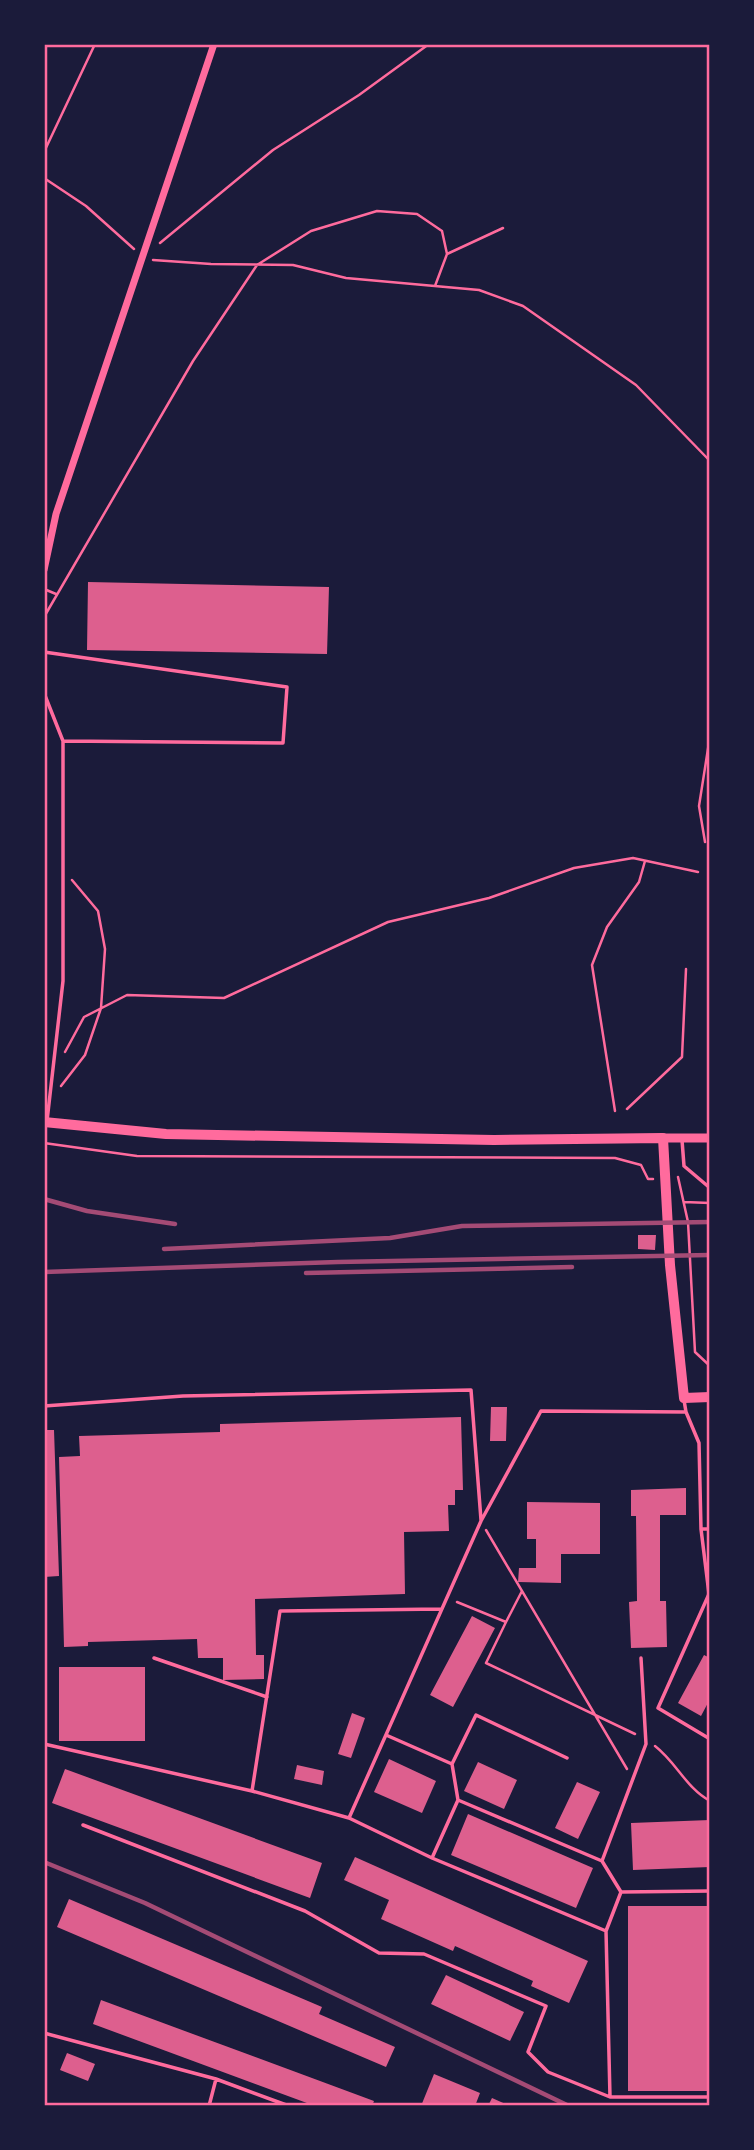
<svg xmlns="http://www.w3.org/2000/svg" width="754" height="2150" font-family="'Fira Sans Condensed',sans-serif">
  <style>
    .building { fill: #dd5f8e }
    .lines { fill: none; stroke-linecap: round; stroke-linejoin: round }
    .path { stroke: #ff6b9d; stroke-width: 2.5 }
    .service { stroke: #ff6b9d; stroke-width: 3.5 }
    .minor { stroke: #ff6b9d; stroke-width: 7 }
    .tertiary { stroke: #ff6b9d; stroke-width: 9 }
    .secondary { stroke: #ff6b9d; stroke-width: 10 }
    .rail { stroke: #a44b75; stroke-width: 4.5 }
    .neatline { fill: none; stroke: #ff6b9d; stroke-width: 2.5 }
  </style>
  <rect width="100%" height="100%" fill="#1b1b3a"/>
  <path class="building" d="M88 582 329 587 327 654 87 650Z
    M638 1235H656L655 1250 638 1249Z
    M491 1407H507L506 1441H490Z
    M461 1417 463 1490H455V1505H448L449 1531 404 1532 405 1594 255 1599 256 1655H264V1679L223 1680V1658H198L197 1639 88 1642V1646L64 1647 59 1457 80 1456 79 1436 220 1432V1424Z
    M44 1430H54L59 1576 44 1577Z
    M686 1488V1515H660V1601H666L667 1647 631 1648 629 1602 637 1601 636 1516H631V1490Z
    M527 1502 600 1503V1554H561V1583L518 1582 519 1568H536V1539H527Z
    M472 1616 495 1628 453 1707 430 1695Z
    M704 1655 710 1658V1699L701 1716 678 1703Z
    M59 1667H145V1741H59Z
    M352 1713 365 1718 351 1758 338 1754Z
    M389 1759 436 1781 422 1813 374 1792Z
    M478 1762 517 1780 504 1809 464 1791Z
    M297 1765 324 1771 322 1785 294 1779Z
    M65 1769 322 1863 310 1898 52 1803Z
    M577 1782 600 1792 578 1839 555 1828Z
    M468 1814 593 1868 576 1908 451 1855Z
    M710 1820V1867L633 1870 631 1823Z
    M355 1857 588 1961 569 2003 531 1986 533 1981 455 1946 453 1951 381 1919 389 1900 344 1880Z
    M69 1899 322 2007 319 2014 395 2047 386 2067 57 1927Z
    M628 1906H710V2091H628Z
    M446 1975 524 2012 510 2041 431 2004Z
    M101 2000 374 2101 372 2106H315L93 2024Z
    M67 2053 95 2064 88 2081 60 2070Z
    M434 2074 480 2093 475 2106H421Z
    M492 2098 510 2106H488Z"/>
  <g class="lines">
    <path class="path" d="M44 152 95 44
      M44 178 86 206 134 249
      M160 243 273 150 359 95 429 44
      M447 254 503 228
      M153 260 211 264 293 265 346 278 479 290 523 306 636 385 710 461
      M44 589 56 594
      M44 617 193 361 257 265 311 231 377 211 417 214 442 231 447 254 435 286
      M705 842 699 806 710 736V694
      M65 1052 84 1017 127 995 224 998 388 922 489 898 574 868 633 858 698 872
      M61 1086 85 1055 101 1008 105 949 98 911 72 880
      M627 1109 682 1057 686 969
      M615 1111 592 965 607 927 639 882 645 861
      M44 1143 137 1156 615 1158 641 1165 648 1179H653
      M678 1177 688 1222 695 1352 710 1366
      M684 1202 710 1203
      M486 1530 627 1769
      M457 1602 506 1622 522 1591
      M506 1622 486 1663 635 1734
      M655 1746C677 1763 686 1788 710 1801"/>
    <path class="service" d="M44 652 287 687 283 743 63 741
      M44 693 63 741V981L47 1121
      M682 1140 684 1166 710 1188
      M44 1406 183 1396 471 1390 481 1520
      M686 1412 699 1443 701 1529 709 1594 658 1708 710 1739
      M701 1529H710
      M44 1657V1659
      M154 1658 267 1697
      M386 1735 452 1764 476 1715 567 1758
      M44 1744 252 1791 349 1818 481 1521 541 1411 686 1412 684 1400
      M452 1764 458 1800 602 1861 621 1892 606 1931
      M252 1791 280 1611 442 1609
      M83 1825 305 1911 379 1953 424 1954 546 2006 528 2052 548 2072 610 2097 606 1931 432 1858 349 1818
      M432 1858 458 1800
      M602 1861 646 1744 641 1658
      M621 1892 710 1891
      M44 2033 216 2079 209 2106
      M216 2079 289 2106
      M611 2097H710"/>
    <path class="minor" d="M44 570 56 514 214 44"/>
    <path class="tertiary" d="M663 1138H710"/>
    <path class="secondary" d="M44 1122 166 1134 494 1140 663 1138 670 1265 684 1398 710 1397"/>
    <path class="rail" d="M44 1199 87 1211 175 1224
      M164 1249 390 1238 462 1226 710 1222
      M44 1272 338 1262 710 1255
      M306 1273 572 1267
      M44 1862 145 1903 569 2106"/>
  </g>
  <rect width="754" height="2150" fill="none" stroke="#1b1b3a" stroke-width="91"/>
  <rect x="46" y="46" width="662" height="2058" class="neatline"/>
</svg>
